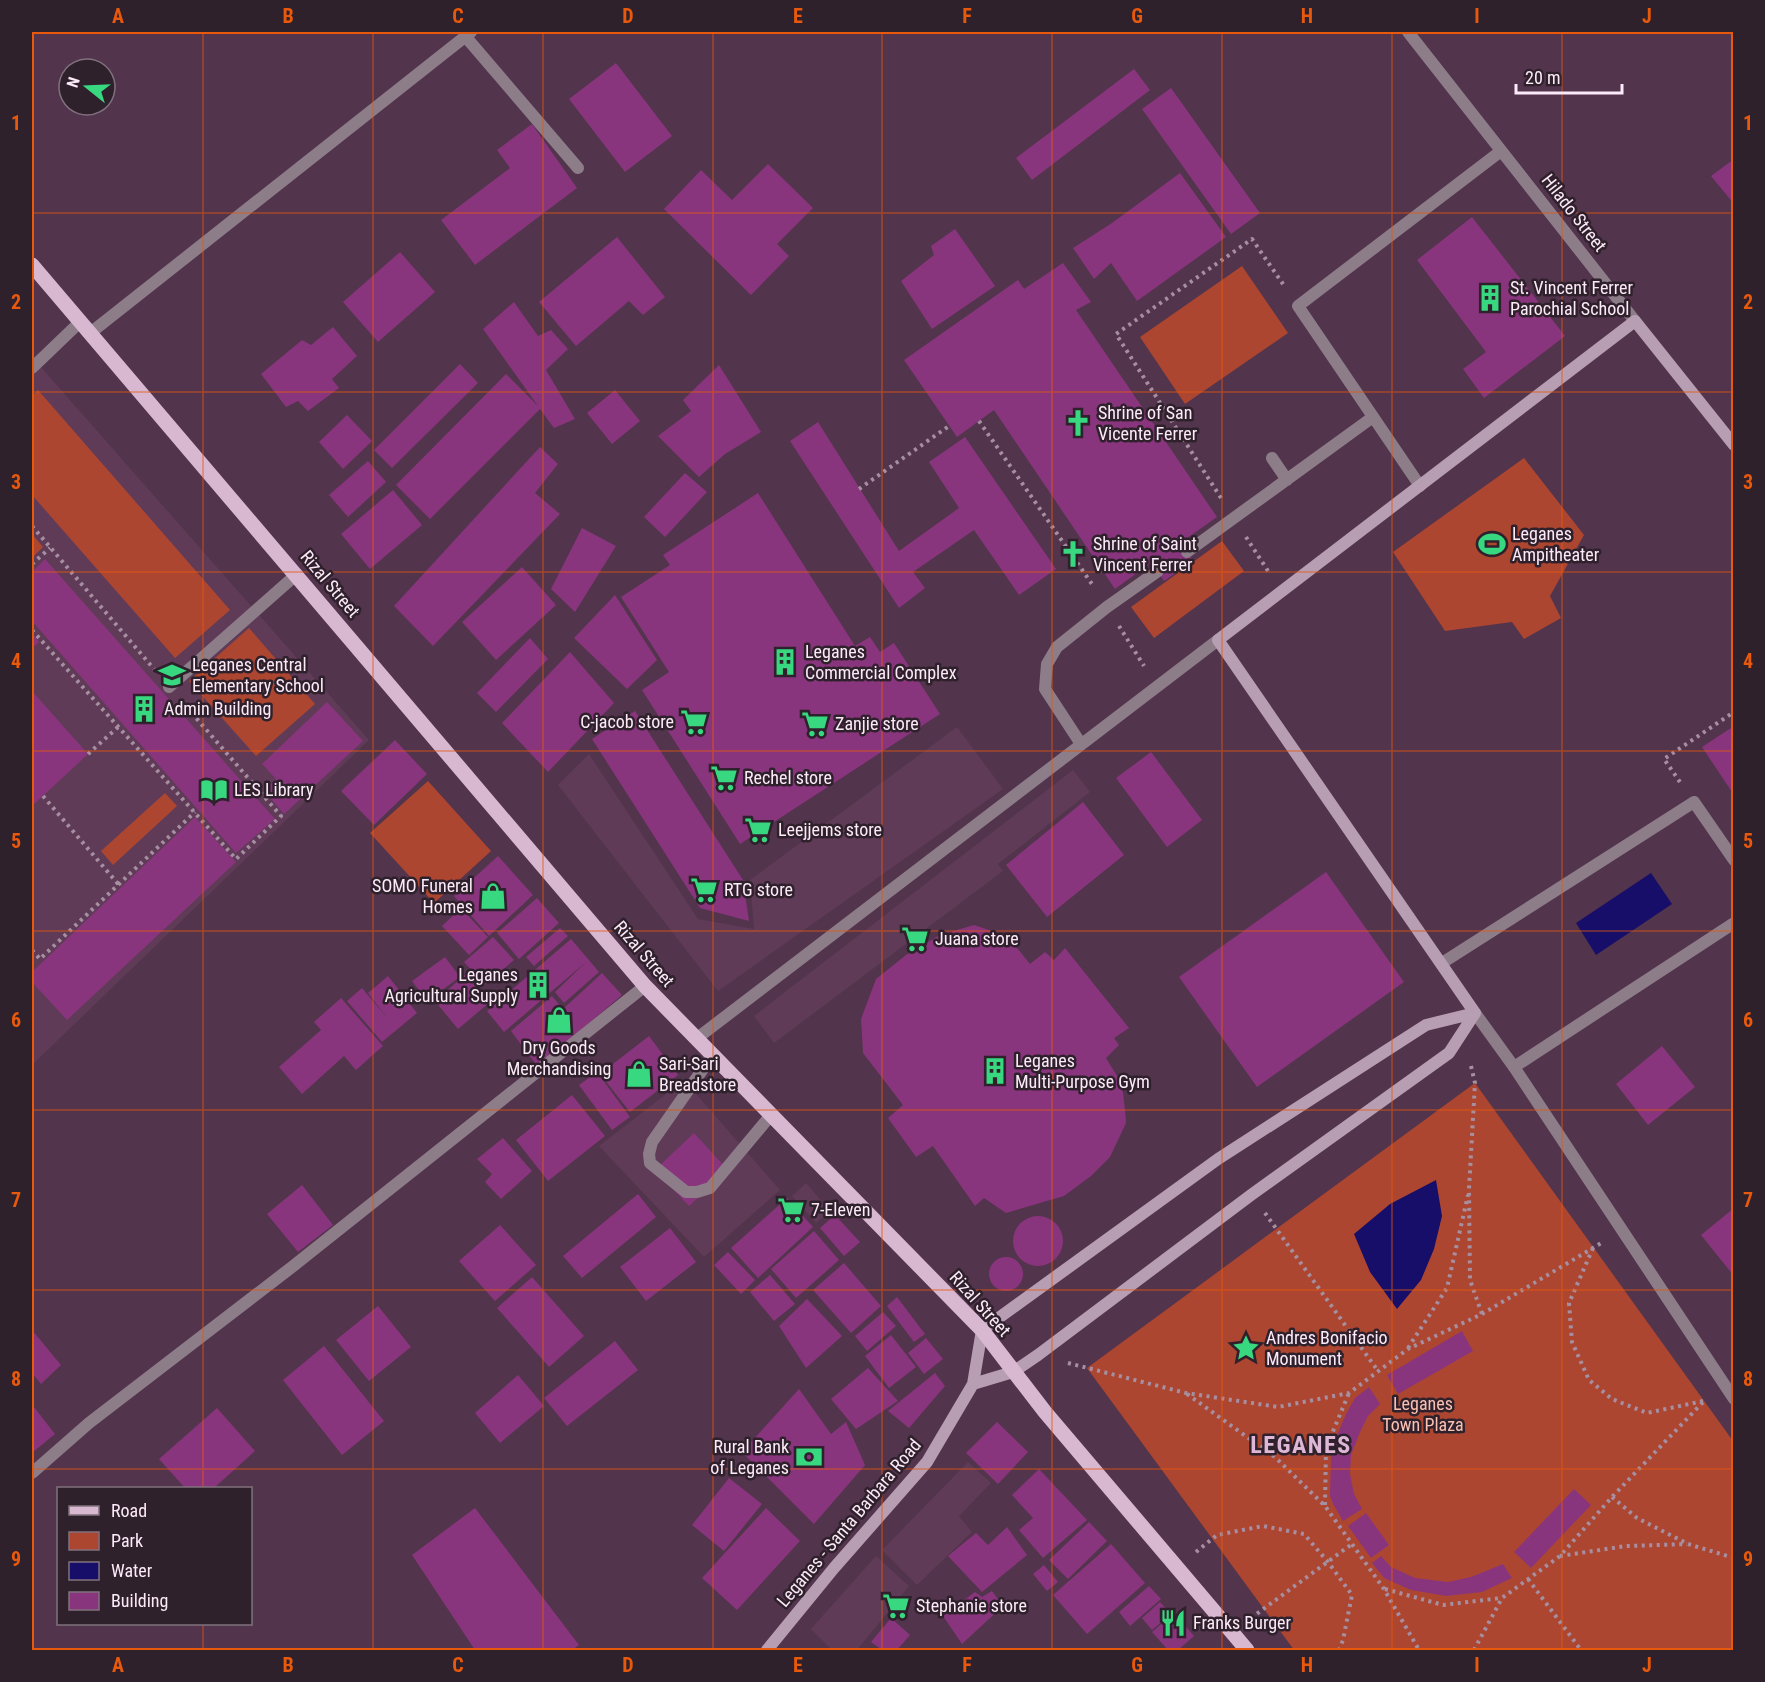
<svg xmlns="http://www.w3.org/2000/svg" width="1765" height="1682" font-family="'Roboto Condensed',sans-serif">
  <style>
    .built { fill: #5f3b58 }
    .green { fill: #ad4630 }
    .water { fill: #160e68 }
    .building { fill: #89357d }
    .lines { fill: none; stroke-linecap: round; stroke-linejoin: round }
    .path { stroke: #a78fa2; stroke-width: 4; stroke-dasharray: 3 4.5; stroke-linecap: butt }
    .service { stroke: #8d7d89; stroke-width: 12 }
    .minor { stroke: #8d7d89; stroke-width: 12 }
    .secondary { stroke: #b79eb2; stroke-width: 12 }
    .primary { stroke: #d8b8d1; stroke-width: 15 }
    .grid { fill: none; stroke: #e8590c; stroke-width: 1.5; stroke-opacity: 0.55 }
    .labels { text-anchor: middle; stroke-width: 5; stroke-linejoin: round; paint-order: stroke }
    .street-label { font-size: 18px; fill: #fdeaf9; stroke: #2f212c }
    .poi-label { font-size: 18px; fill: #fdeaf9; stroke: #2f212c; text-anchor: start }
    .park-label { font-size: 18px; fill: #fac0b2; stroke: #2f212c }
    .district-label { font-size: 24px; font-weight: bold; letter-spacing: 1.5px; fill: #ddb7d5; stroke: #2f212c }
    .neatline { fill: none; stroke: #e8590c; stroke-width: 2 }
    .grid-label { font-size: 20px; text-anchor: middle; font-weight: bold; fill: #e8590c }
  </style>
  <rect width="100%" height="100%" fill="#52344c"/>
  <path class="built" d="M32 357 369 740 32 1065Z
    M957 727 1003 789 718 991 558 785 589 754 698 919 754 929 750 880Z
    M1073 770 1090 792 998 864 1003 871 774 1043 754 1016Z
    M684 1080 780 1190 704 1257 599 1146Z
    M806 1183 830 1211 816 1223 792 1196Z
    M968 1462 991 1483 959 1516 972 1532 917 1585 882 1550Z
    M876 1556 909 1586 857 1650H832L811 1629Z"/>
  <path class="green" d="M1242 266 1288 333 1185 404 1140 337Z
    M38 390 230 610 175 658 32 495V396Z
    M1524 458 1584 535 1550 596 1561 618 1524 639 1512 622 1445 631 1393 552Z
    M32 534 43 547 32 558Z
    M1222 541 1244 571 1154 638 1131 607Z
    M249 628 315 704 256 756 189 681Z
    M428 781 491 851 434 903 370 833Z
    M165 793 177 806 113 865 101 851Z
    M1475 1083 1733 1441V1650H1294L1087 1368Z"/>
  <path class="water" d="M1651 873 1672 904 1596 955 1576 923Z
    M1436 1180 1442 1216 1434 1249 1421 1280 1397 1309 1370 1272 1354 1234 1390 1204Z"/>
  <path class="building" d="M616 63 672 136 625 172 569 99Z
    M1134 69 1150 90 1032 180 1016 158Z
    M1171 88 1260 213 1231 234 1142 109Z
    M532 124 577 188 475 265 441 220 510 168 497 150Z
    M1734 159V204L1711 176Z
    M768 164 813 208 777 244 789 256 751 295 664 209 701 170 732 200Z
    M1180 173 1226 237 1137 301 1111 263 1094 279 1073 248 1112 223Z
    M1472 217 1565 336 1484 398 1463 369 1486 352 1417 260Z
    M955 229 995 286 932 329 901 281 934 255 931 246Z
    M617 237 665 297 643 315 629 301 576 346 539 302Z
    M400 252 435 292 378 342 343 302Z
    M1063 263 1091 302 1076 310 1217 517 1180 543 1194 561 1164 581 1152 562 1115 589 994 410 957 437 904 360 1018 280 1024 289Z
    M514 302 538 336 551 330 568 349 546 370 575 419 554 428 540 409 430 519 396 485 506 374 538 406 483 329Z
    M333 327 357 356 332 379 339 388 308 411 298 401 286 407 261 374 302 340 311 345Z
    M460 364 478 383 392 468 374 450Z
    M719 365 761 432 725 454 699 477 658 436 691 411 683 400Z
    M615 390 640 421 612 444 587 413Z
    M347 415 372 441 343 469 319 442Z
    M818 422 899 551 959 508 929 462 965 437 1056 569 1019 595 974 530 913 572 925 588 899 608 790 441Z
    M540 447 558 464 535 493 560 514 433 646 394 606Z
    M368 461 386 482 348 517 329 495Z
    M685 473 707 492 665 537 644 517Z
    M393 490 422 525 370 569 341 534Z
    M758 493 855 646 870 637 880 652 894 643 940 714 740 844 642 690 669 672 621 597 670 565 663 555Z
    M582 528 616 546 575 612 551 589Z
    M45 559 275 819 236 853 32 621V572Z
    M522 567 556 605 496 660 462 622Z
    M615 595 657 660 627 689 574 638Z
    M32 633 39 642 32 648Z
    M530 638 548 659 496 712 477 693Z
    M570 652 614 703 548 772 502 723Z
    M32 691 88 754 32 806Z
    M327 702 363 741 284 814 264 791 276 779 262 764Z
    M635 711 743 880 749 921 700 908 592 739Z
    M1734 726V795L1702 747Z
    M395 740 427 774 374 825 341 791Z
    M1151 752 1202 820 1167 847 1116 778Z
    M1083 802 1124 855 1047 917 1006 865Z
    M195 817 236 862 67 1020 32 982V972Z
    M498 856 533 895 489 936 454 896Z
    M1326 872 1404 982 1257 1087 1179 977Z
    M537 898 559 923 519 959 497 933Z
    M461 908 488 937 469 955 442 926Z
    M974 925 992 931 1013 943 1030 964 1045 952 1054 960 1065 948 1129 1028 1114 1038 1119 1045 1106 1058 1122 1084 1125 1110 1126 1123 1110 1157 1091 1176 1064 1196 1006 1213 984 1198 975 1206 933 1146 916 1157 888 1118 903 1105 863 1053 861 1019 876 979 906 955 940 935Z
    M560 928 568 936 534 966 526 957Z
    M493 937 514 960 485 985 464 962Z
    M571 939 599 972 564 1003 555 992 586 962 504 1032 487 1011Z
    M445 957 460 977 427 1001 412 981Z
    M602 973 622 995 538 1067 511 1031 552 996 563 1009Z
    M466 974 490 1002 458 1029 435 1001Z
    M388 976 417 1013 382 1042 347 1001 362 988 388 1019 368 993Z
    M341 998 383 1046 356 1070 344 1056 302 1094 279 1067 321 1030 314 1022Z
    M649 1036 678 1075 630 1112 600 1074Z
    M1662 1046 1695 1087 1648 1125 1616 1084Z
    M597 1072 630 1117 612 1130 579 1085Z
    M572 1095 605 1136 548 1181 516 1140Z
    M694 1133 728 1170 689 1206 655 1170Z
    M503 1138 532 1171 501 1199 485 1182 492 1174 477 1159Z
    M302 1185 333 1225 298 1252 267 1214Z
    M638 1194 656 1217 582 1278 563 1256Z
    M787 1198 813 1227 758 1278 731 1248Z
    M1734 1208V1276L1701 1235Z
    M835 1215 860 1242 844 1256 820 1228Z
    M1013 1241a25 25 0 1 1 50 0a25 25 0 1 1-50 0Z
    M500 1225 536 1265 495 1301 459 1261Z
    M670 1228 696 1262 646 1301 620 1267Z
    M814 1231 839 1260 796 1298 771 1269Z
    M728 1252 755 1280 741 1294 714 1265Z
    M989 1274a17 17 0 1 1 34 0a17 17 0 1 1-34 0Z
    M844 1263 881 1306 851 1333 813 1290Z
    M770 1275 795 1304 774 1321 750 1292Z
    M532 1277 584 1336 549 1367 497 1308Z
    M897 1297 925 1334 914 1342 887 1306Z
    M807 1299 842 1336 806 1368 779 1326Z
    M378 1306 411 1347 369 1381 336 1340Z
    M883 1312 896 1326 867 1351 855 1336Z
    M32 1330 61 1365 41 1384 32 1373Z
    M1462 1331 1473 1351 1398 1394 1387 1375Z
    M891 1335 916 1367 889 1388 865 1356Z
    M926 1338 943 1359 924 1374 908 1353Z
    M615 1341 638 1370 567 1426 544 1398Z
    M324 1346 384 1421 342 1455 283 1380Z
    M868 1368 898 1401 856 1429 831 1399Z
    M935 1373 945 1386 909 1428 888 1411Z
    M518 1375 544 1406 500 1443 475 1413Z
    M1369 1387 1380 1404 1368 1416 1360 1432 1351 1455 1350 1474 1354 1494 1362 1509 1343 1521 1333 1504 1330 1496 1331 1455 1335 1440 1346 1414 1355 1398Z
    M799 1389 831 1434 846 1422 865 1465 814 1524 742 1452Z
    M34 1407 55 1434 32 1453V1409Z
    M217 1408 255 1451 214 1488H185L159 1459Z
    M997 1422 1028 1452 998 1484 966 1453Z
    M1039 1469 1087 1520 1043 1558 1019 1530 1033 1518 1012 1495Z
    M729 1478 762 1504 724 1551 692 1525Z
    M1574 1489 1591 1505 1531 1568 1514 1552Z
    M475 1508 579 1645 572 1650H475L412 1555Z
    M766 1508 800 1541 737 1610 702 1578Z
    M1366 1513 1389 1545 1371 1558 1348 1526Z
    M1089 1522 1107 1541 1068 1579 1049 1560Z
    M1007 1527 1027 1555 982 1592 948 1556 976 1533 988 1545Z
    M1111 1544 1145 1583 1087 1634 1053 1595Z
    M1381 1556 1391 1567 1415 1578 1448 1582 1471 1577 1503 1564 1512 1578 1482 1592 1446 1596 1411 1590 1384 1578 1372 1563Z
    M1044 1565 1058 1582 1047 1591 1033 1574Z
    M1149 1586 1161 1599 1130 1626 1119 1612Z
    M992 1591 1003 1606 962 1644 943 1616 975 1592 982 1597Z
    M1160 1602 1171 1614 1152 1630 1142 1618Z
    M1174 1613 1194 1636 1178 1650H1168L1152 1632Z
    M891 1618 910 1635 897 1650H882L871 1642Z"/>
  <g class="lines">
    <path class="path" d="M979 421 1094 587
      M859 489 949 426
      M1221 498 1116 334 1252 239 1285 287
      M32 526 154 669
      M1246 537 1268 571
      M32 564 50 548
      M1119 626 1144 666
      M32 630 236 859 281 816 184 704
      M88 754 118 727
      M1680 782 1664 759 1734 712
      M43 796 119 885
      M32 950 40 959 195 812
      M1471 1066 1475 1083 1469 1189 1470 1280 1482 1314
      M1265 1213 1378 1371
      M1593 1248 1569 1303 1572 1342 1589 1380 1612 1399 1647 1413 1703 1401
      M1408 1348 1447 1288 1468 1195
      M1068 1363 1186 1393 1278 1407 1349 1393 1408 1349 1482 1314 1603 1242
      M1187 1394 1275 1457 1325 1506 1384 1589 1419 1650
      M1612 1497 1637 1518 1688 1544 1734 1558
      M1325 1505 1326 1448 1349 1393
      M1196 1552 1217 1535 1263 1526 1304 1534 1328 1562 1352 1595 1343 1640 1339 1650
      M1560 1556 1626 1546 1687 1544
      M1528 1579 1581 1650
      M1385 1589 1443 1605 1501 1598
      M1251 1618 1352 1544
      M1474 1650 1502 1598 1560 1556 1612 1497 1705 1400"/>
    <path class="service" d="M32 368 81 321
      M1272 458 1287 480
      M1420 486 1298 306 1501 151
      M1187 552 1373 417
      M169 687 297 574
      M1081 744 1045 689 1047 664 1057 647 1107 607 1158 571
      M1442 963 1694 802 1734 860
      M712 1056 652 1142 649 1154 650 1163 686 1192H697L710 1188 771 1115
      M1514 1067 1734 923"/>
    <path class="minor" d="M1408 32 1635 321
      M465 36 578 168
      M89 334 471 32
      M1475 1013 1514 1067 1734 1399
      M696 1039 1218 640
      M32 1473 89 1423 292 1267 645 986"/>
    <path class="secondary" d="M1475 1013 1218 640 1635 321 1734 445
      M973 1384 1013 1372 1038 1355 1251 1195 1449 1053 1475 1013
      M767 1650 834 1568 927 1462 973 1384 982 1330 1218 1159 1426 1025 1475 1013"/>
    <path class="primary" d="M32 265 645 986 982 1330 1045 1412 1247 1650"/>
  </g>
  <path class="grid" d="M203 32V1488M373 32V1650M543 32V1650M713 32V1650M882 32V1650M1052 32V1650M1222 32V1650M1392 32V1650M1562 32V1650M32 213H1734M32 392H1734M32 572H1734M32 751H1734M32 931H1734M32 1110H1734M32 1290H1734M32 1469H1734M203 1624V1650"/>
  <defs>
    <symbol id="building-bare" viewBox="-9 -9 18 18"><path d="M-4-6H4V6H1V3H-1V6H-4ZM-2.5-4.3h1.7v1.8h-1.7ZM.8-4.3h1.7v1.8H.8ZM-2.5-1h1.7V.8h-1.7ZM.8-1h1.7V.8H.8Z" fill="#38d880" stroke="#2f212c" stroke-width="2.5" paint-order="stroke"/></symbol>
    <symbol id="church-bare" viewBox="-9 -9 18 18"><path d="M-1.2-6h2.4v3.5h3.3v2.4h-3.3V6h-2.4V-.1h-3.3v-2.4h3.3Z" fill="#38d880" stroke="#2f212c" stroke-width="2.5" paint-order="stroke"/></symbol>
    <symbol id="stadium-bare" viewBox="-9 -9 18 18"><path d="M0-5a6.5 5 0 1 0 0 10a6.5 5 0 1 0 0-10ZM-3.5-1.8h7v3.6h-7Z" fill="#38d880" stroke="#2f212c" stroke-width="2.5" paint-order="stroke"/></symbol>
    <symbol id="school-bare" viewBox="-9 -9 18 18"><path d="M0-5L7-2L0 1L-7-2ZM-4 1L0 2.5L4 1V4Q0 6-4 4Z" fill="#38d880" stroke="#2f212c" stroke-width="2.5" paint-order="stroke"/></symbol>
    <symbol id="supermarket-bare" viewBox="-9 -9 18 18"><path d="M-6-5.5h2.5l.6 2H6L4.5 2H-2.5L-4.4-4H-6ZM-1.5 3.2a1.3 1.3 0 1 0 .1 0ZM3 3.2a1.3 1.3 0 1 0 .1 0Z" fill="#38d880" stroke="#2f212c" stroke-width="2.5" paint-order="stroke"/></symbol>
    <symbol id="library-bare" viewBox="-9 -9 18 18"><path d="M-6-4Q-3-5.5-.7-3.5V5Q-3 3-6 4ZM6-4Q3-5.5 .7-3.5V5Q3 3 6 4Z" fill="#38d880" stroke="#2f212c" stroke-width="2.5" paint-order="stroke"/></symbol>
    <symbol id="shop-bare" viewBox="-9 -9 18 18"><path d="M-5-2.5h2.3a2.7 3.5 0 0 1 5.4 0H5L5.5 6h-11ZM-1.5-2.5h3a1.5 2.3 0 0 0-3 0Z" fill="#38d880" stroke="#2f212c" stroke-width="2.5" paint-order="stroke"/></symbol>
    <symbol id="sight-bare" viewBox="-9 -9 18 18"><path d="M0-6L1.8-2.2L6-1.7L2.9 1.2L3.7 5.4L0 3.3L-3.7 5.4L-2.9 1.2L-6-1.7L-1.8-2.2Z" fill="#38d880" stroke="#2f212c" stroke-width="2.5" paint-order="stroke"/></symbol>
    <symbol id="bank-bare" viewBox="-9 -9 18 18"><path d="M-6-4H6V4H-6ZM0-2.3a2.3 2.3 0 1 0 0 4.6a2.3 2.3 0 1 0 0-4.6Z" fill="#38d880" stroke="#2f212c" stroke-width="2.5" paint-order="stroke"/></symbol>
    <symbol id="restaurant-bare" viewBox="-9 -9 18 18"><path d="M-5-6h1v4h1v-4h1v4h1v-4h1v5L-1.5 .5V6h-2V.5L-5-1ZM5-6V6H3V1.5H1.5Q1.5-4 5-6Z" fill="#38d880" stroke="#2f212c" stroke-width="2.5" paint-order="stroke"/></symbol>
  </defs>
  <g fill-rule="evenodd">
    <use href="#building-bare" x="1471" y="279" width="38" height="38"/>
    <use href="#church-bare" x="1059" y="404" width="38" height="38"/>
    <use href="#stadium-bare" x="1473" y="525" width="38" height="38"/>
    <use href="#church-bare" x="1054" y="535" width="38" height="38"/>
    <use href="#building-bare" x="766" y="643" width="38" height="38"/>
    <use href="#school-bare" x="153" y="656" width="38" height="38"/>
    <use href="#building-bare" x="125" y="690" width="38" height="38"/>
    <use href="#supermarket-bare" x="675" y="703" width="38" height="38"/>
    <use href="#supermarket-bare" x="796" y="705" width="38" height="38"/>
    <use href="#supermarket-bare" x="705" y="759" width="38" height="38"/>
    <use href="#library-bare" x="195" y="771" width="38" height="38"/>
    <use href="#supermarket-bare" x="739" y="811" width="38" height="38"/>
    <use href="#supermarket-bare" x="685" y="871" width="38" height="38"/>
    <use href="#shop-bare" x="474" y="877" width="38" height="38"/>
    <use href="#supermarket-bare" x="896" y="920" width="38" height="38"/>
    <use href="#building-bare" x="519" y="966" width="38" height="38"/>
    <use href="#shop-bare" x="540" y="1001" width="38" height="38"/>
    <use href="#building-bare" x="976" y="1052" width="38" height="38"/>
    <use href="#shop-bare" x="620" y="1055" width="38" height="38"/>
    <use href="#supermarket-bare" x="772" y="1191" width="38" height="38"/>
    <use href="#sight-bare" x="1227" y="1329" width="38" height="38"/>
    <use href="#bank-bare" x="790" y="1438" width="38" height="38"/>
    <use href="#supermarket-bare" x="877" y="1587" width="38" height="38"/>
    <use href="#restaurant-bare" x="1154" y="1604" width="38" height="38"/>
  </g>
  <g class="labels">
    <g class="street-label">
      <text transform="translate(1574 213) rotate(52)" y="6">Hilado Street</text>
      <text transform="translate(330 584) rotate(50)" y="6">Rizal Street</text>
      <text transform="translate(644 954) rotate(49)" y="6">Rizal Street</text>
      <text transform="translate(980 1304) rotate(48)" y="6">Rizal Street</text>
      <text transform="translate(849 1523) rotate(-50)" y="6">Leganes - Santa Barbara Road</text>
    </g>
    <g class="poi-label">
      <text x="1510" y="294">St. Vincent Ferrer<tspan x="1510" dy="21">Parochial School</tspan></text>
      <text x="1098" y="419">Shrine of San<tspan x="1098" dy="21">Vicente Ferrer</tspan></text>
      <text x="1512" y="540">Leganes<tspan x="1512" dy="21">Ampitheater</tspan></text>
      <text x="1093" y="550">Shrine of Saint<tspan x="1093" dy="21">Vincent Ferrer</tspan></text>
      <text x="805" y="658">Leganes<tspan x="805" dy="21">Commercial Complex</tspan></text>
      <text x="192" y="671">Leganes Central<tspan x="192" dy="21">Elementary School</tspan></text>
      <text x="164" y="715">Admin Building</text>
      <text x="674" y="728" text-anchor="end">C-jacob store</text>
      <text x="835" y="730">Zanjie store</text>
      <text x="744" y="784">Rechel store</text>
      <text x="234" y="796">LES Library</text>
      <text x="778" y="836">Leejjems store</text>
      <text x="473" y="892" text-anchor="end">SOMO Funeral<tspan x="473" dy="21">Homes</tspan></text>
      <text x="724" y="896">RTG store</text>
      <text x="935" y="945">Juana store</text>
      <text x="518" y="981" text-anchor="end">Leganes<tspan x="518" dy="21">Agricultural Supply</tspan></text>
      <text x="559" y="1054" text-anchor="middle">Dry Goods<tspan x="559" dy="21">Merchandising</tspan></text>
      <text x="1015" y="1067">Leganes<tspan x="1015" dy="21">Multi-Purpose Gym</tspan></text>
      <text x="659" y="1070">Sari-Sari<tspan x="659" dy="21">Breadstore</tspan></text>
      <text x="811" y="1216">7-Eleven</text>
      <text x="1266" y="1344">Andres Bonifacio<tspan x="1266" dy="21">Monument</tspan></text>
      <text x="789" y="1453" text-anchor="end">Rural Bank<tspan x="789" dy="21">of Leganes</tspan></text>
      <text x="916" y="1612">Stephanie store</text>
      <text x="1193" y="1629">Franks Burger</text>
    </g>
    <g class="park-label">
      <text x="1423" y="1410">Leganes<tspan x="1423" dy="21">Town Plaza</tspan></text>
    </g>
    <g class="district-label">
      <text x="1301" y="1453">LEGANES</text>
    </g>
  </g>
  <rect width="1765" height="1682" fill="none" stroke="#2f212c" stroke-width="66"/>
  <rect x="57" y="1487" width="195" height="138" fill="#2f212c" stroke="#81717e" stroke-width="1.5"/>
  <rect x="69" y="1506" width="30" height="9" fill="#d8b8d1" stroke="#81717e" stroke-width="1.5"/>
  <text x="111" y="1517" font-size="18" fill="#fdeaf9">Road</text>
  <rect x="69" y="1532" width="30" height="18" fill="#ad4630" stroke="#81717e" stroke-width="1.5"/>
  <text x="111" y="1547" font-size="18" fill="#fdeaf9">Park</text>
  <rect x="69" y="1562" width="30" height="18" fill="#160e68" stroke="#81717e" stroke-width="1.5"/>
  <text x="111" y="1577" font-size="18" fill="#fdeaf9">Water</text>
  <rect x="69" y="1592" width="30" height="18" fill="#89357d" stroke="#81717e" stroke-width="1.5"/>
  <text x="111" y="1607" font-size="18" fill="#fdeaf9">Building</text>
  <g transform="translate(87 87) rotate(288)"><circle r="28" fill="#2f212c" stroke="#81717e" stroke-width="1.5"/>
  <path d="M0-4.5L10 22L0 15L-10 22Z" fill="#38d880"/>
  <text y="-9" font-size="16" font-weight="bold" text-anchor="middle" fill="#fdeaf9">N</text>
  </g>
  <path d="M1516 84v9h106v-9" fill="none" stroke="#fdeaf9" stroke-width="3"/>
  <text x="1525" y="84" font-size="18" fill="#fdeaf9" stroke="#2f212c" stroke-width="4.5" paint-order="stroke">20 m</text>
  <rect x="33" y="33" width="1699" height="1616" class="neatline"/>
  <g class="grid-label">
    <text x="118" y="23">A</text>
    <text x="288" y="23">B</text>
    <text x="458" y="23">C</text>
    <text x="628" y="23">D</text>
    <text x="798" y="23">E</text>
    <text x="967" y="23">F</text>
    <text x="1137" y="23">G</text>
    <text x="1307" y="23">H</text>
    <text x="1477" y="23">I</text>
    <text x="1647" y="23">J</text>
    <text x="16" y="130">1</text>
    <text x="1748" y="130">1</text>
    <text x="16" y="309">2</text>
    <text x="1748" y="309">2</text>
    <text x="16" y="489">3</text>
    <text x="1748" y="489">3</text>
    <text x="16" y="668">4</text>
    <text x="1748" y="668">4</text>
    <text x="16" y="848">5</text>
    <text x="1748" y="848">5</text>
    <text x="16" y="1027">6</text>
    <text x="1748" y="1027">6</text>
    <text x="16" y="1207">7</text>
    <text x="1748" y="1207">7</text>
    <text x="16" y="1386">8</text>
    <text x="1748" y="1386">8</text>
    <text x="16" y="1566">9</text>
    <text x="1748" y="1566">9</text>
    <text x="118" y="1672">A</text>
    <text x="288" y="1672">B</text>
    <text x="458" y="1672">C</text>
    <text x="628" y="1672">D</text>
    <text x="798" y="1672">E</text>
    <text x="967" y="1672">F</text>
    <text x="1137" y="1672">G</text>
    <text x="1307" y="1672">H</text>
    <text x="1477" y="1672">I</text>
    <text x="1647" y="1672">J</text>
  </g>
</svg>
